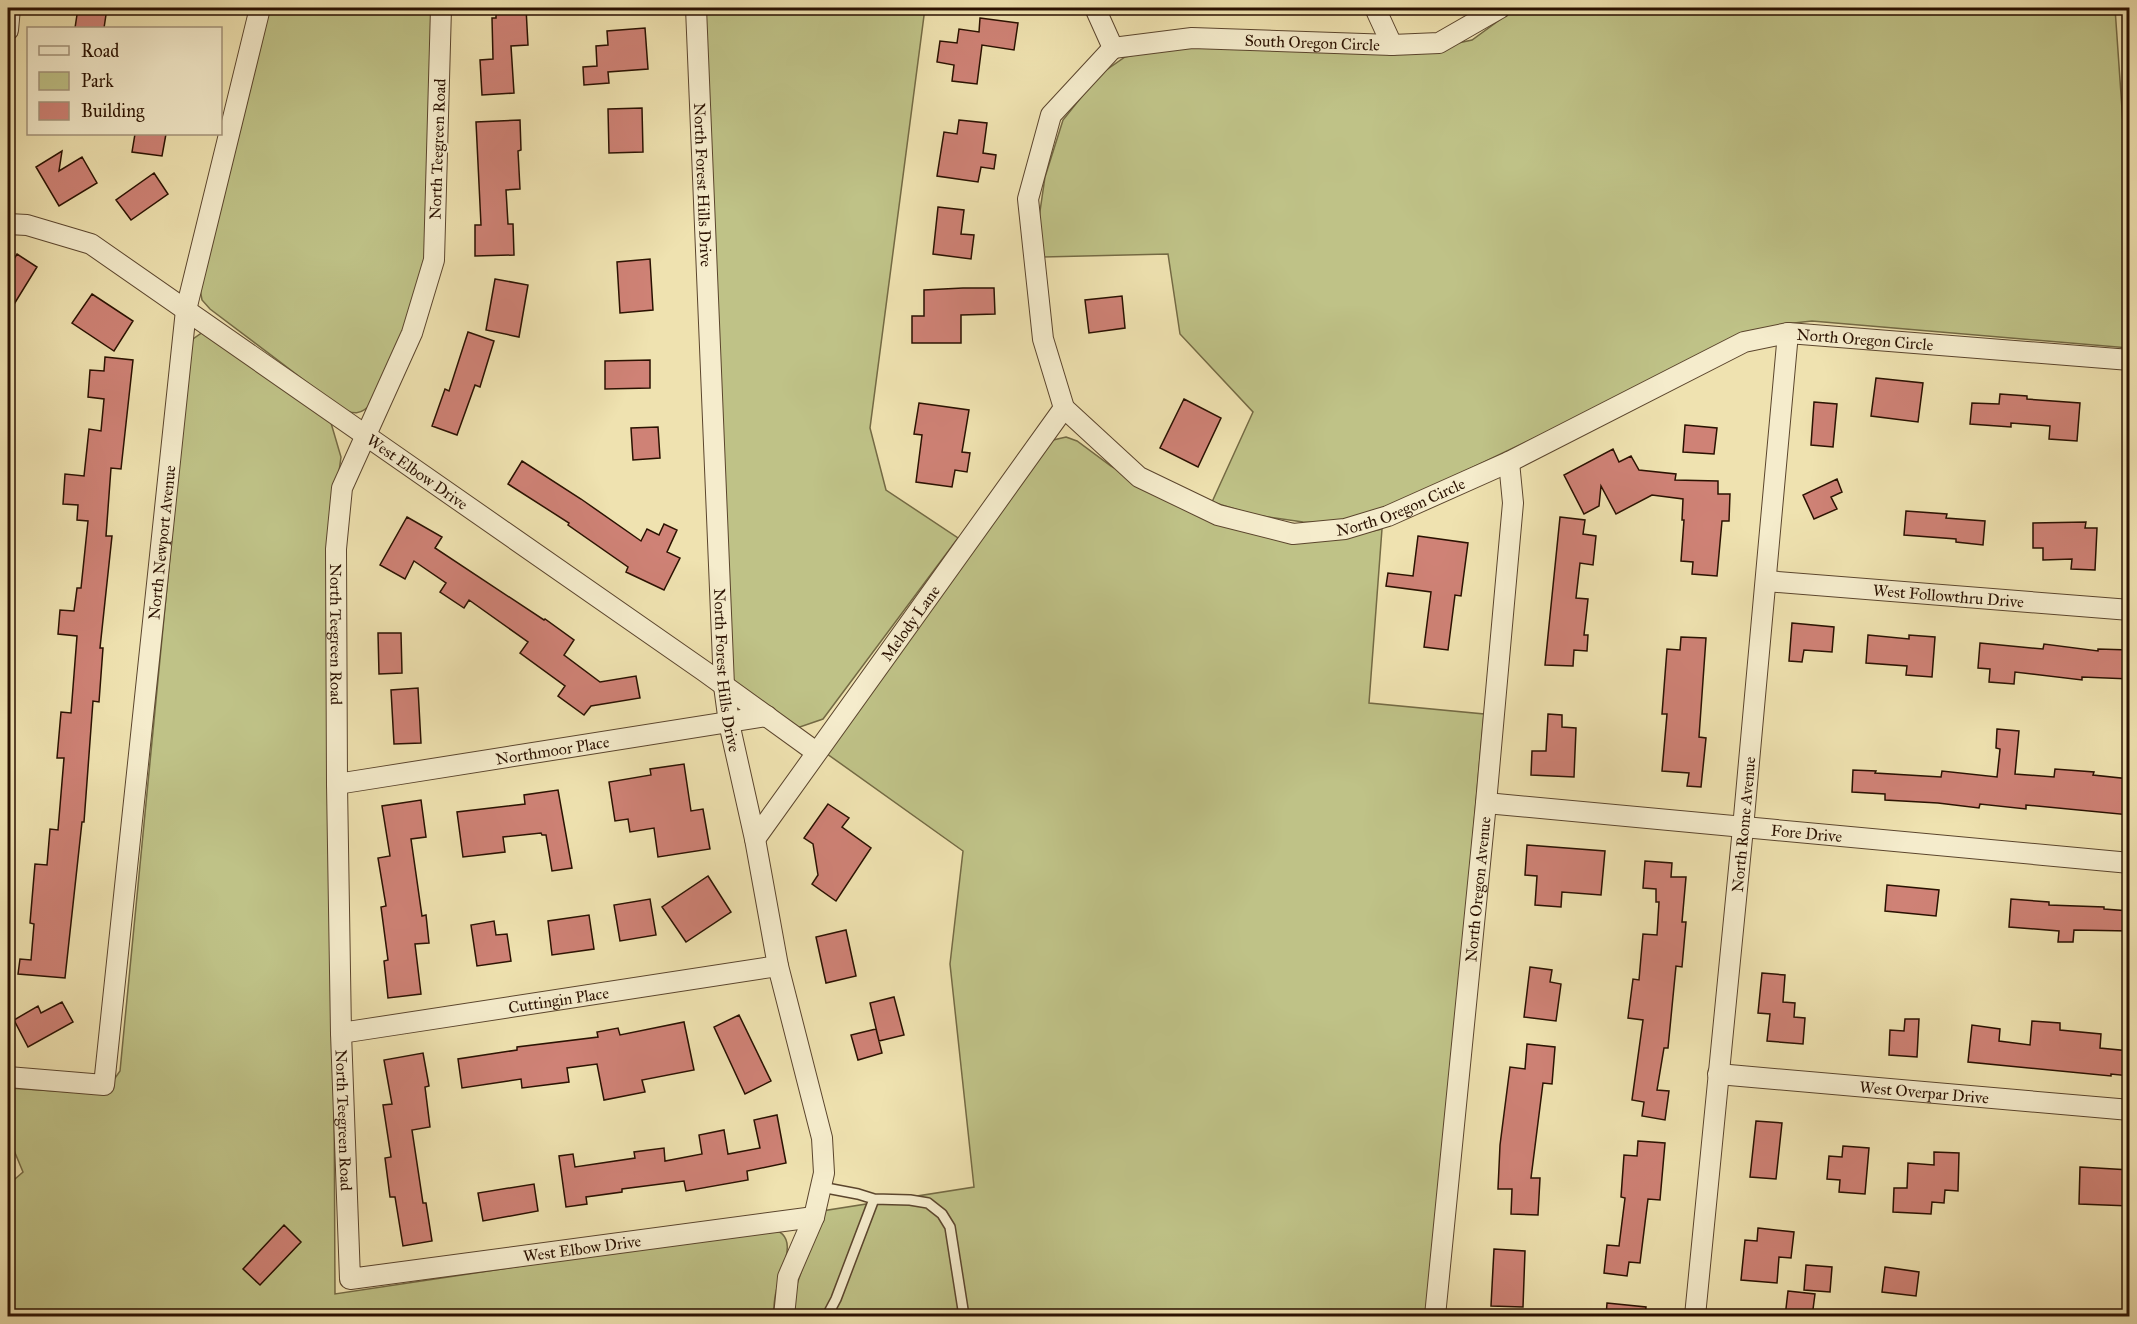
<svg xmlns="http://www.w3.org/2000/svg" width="2137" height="1324" font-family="'IM FELL Great Primer',serif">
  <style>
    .green { fill: #bfc287; stroke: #746a44; stroke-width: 1.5 }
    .building { fill: #cf8276; stroke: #2a1101; stroke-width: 1.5 }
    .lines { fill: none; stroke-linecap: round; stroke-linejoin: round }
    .lane-casing { stroke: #5b452d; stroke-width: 12 }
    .street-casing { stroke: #5b452d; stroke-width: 22 }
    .lane { stroke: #f5eccc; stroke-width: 9 }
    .street { stroke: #f5eccc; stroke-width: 20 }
    .labels { text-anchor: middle; stroke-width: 4.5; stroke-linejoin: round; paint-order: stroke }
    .street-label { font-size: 16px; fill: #2a1101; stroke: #f5eccc }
  </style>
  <rect width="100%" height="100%" fill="#efe2b0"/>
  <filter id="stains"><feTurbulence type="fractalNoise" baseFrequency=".00333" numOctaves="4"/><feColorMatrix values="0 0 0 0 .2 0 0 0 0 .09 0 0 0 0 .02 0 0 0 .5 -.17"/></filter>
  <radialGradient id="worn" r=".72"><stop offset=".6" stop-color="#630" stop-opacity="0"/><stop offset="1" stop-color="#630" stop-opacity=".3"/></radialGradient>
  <path class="green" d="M265 8H436L426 251 408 323 374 401C361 416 353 416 337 405L210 309 202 300 199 284Z
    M702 8H925L870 428 886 490 958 538 823 719 797 728 740 688 732 678Z
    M1516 8H2115L2123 123 2130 124 2129 348 1812 321 1785 324 1584 414 1411 497 1363 516 1331 523 1303 522 1255 515 1212 502 1253 412 1180 334 1168 254 1043 257 1039 218 1045 177 1063 120 1099 75 1125 57 1175 46 1430 49 1472 40Z
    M203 332 331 423 341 457 338 479 334 1078 335 1294 769 1229C803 1232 780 1273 776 1292 774 1300 774 1309 773 1316H8V1185L23 1172 8 1136V1088L104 1094 120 1071 190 350 193 339Z
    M1066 437 1077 441 1111 466 1149 488 1341 538 1382 529 1369 703 1484 714 1429 1316H793V1296L822 1211 974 1187 950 964 963 851 823 751 1049 441Z"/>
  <path class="building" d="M78 8H107L104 28H75Z
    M496 8H526L528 45 511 46 514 93 482 95 480 60 493 59 492 18H496Z
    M980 18 1018 23 1014 50 982 45 977 84 952 81 954 65 937 62 940 41 957 43 959 29 979 32Z
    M645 28 648 69 608 72 609 83 584 85 583 67 597 66 596 46 608 45 607 31Z
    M642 108 643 152 609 153 608 109Z
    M520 120 521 150 518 151 520 189 506 190 508 224H513L514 255 475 256V225H481L476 122Z
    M959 120 987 123 983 153 996 155 994 169 981 167 978 182 937 176 944 132 957 134Z
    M135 134H166L162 156 132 152Z
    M62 151 59 171 82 157 97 183 59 206 36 167Z
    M154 173 168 194 131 220 116 200Z
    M938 207 964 210 961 234 974 235 971 259 933 254Z
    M17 254 37 267 8 314V269Z
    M650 259 653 310 620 313 617 262Z
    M495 279 528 285 519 337 486 330Z
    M963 288H994L995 314 961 315V343H912V316H924V290Z
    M92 294 133 321 114 351 72 323Z
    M1122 296 1125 328 1089 333 1085 300Z
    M468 332 494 341 480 387 475 385 457 435 432 426 445 389 449 391Z
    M105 357 133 360 121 469 111 468 106 536H112L100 648H103L99 702 93 701 84 822H82L65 978 18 974 20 959 31 960 34 924 30 923 35 864 47 865 50 829 58 830 64 758H57L61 712 71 713 77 636 58 634 60 610 74 611 77 588H81L88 521 77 520 78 505 63 504 65 474 84 476 89 429 101 431 104 399 88 397 90 370 104 371Z
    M650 360V388L605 389V361Z
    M1876 378 1923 383 1918 422 1871 416Z
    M2000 394 2027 396V399L2080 403 2077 441 2049 439 2050 426 2011 423V427L1970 424 1972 403 1999 404Z
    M1184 399 1221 418 1198 467 1160 448Z
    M1814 402 1837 404 1833 447 1811 445Z
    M919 403 969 410 962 452 970 453 967 472 955 470 952 487 916 482 922 435 914 434Z
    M1685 425 1717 428 1714 454 1683 452Z
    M658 427 660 458 633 460 631 428Z
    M1613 449 1619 462 1631 456 1639 470 1676 474 1675 480 1718 481V494H1730L1729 521H1722L1717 576 1692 574 1693 562 1681 561 1684 520H1682L1683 499 1652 495 1616 514 1601 486 1599 506 1584 514 1564 475Z
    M522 461 581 499 641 541 647 529 659 535 664 524 677 530 667 552 680 558 664 590 626 572 628 567 568 525 569 523 508 484Z
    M1837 479 1842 492 1831 497 1837 509 1814 519 1803 495Z
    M1906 511 1947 514 1946 518 1985 521 1983 545 1956 542V539L1904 535Z
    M407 517 442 537 435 548 544 620 545 619 574 640 564 655 600 682 636 676 640 698 591 706 584 715 558 696 565 686 520 653 528 642 469 600 464 608 440 592 446 583 414 561 405 579 380 565Z
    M1560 517 1585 520 1583 534 1596 536 1593 565 1580 563 1576 598 1588 599 1584 635H1588L1587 651 1574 650 1573 666 1545 665Z
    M2086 522 2085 528H2097L2095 570 2071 569 2072 559 2043 560V548H2033V523Z
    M1418 536 1468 543 1461 596 1455 595 1448 650 1424 647 1431 592 1386 586 1388 573 1413 576Z
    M1792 623 1834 627 1832 652 1804 650 1802 662 1789 661Z
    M378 633H401L402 673 379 674Z
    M1868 635 1909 639V635L1935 637 1932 677 1906 675 1907 666 1866 663Z
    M1681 637 1706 638 1699 737 1706 738 1701 787 1687 786 1689 773 1662 771 1667 714H1662L1667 649 1680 650Z
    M1980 643 2043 649 2044 644 2098 651V649L2130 650V679L2082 677V680L2015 672 2014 684 1989 682 1990 669 1978 668Z
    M418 688 421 743 394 744 391 690Z
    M1548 714 1562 715V727L1576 728 1574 777 1531 775 1532 751H1546Z
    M1997 729 2019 731 2015 774 2054 777 2055 769 2094 772 2093 775 2130 779V815L2026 805V809L1980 804 1979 808 1938 803 1885 800V794L1852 792 1853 770 1876 771 1875 773 1941 777 1942 771 1997 777 2000 749 1996 748Z
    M684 764 691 811 703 809 710 849 658 857 654 828 630 832 628 819 615 821 609 782 651 775 650 769Z
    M558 790 572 868 552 871 546 835H542L541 833 503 837 505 852 463 857 457 812 525 804 524 795Z
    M421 800 426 837 411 839 422 916 426 915 429 943 415 944 421 994 388 998 384 961 388 960 381 907 386 906 378 858 390 856 382 806Z
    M828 804 849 818 842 827 871 848 836 901 812 884 818 875 813 844 804 838Z
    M1527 845 1605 851 1601 895 1562 892 1561 907 1535 905 1537 876 1525 875Z
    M1645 861 1672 863 1671 877H1686L1682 922H1686L1682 967 1676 966 1668 1048H1664L1657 1090 1669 1091 1665 1120 1642 1116 1644 1102 1632 1100 1643 1020 1628 1018 1633 979 1639 980 1643 934 1657 935 1659 902H1656V889L1643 888Z
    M708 876 731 912 686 942 662 907Z
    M1887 885 1939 890 1936 916 1885 911Z
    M650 899 656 935 620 941 614 905Z
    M2011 899 2049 902V905L2104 907V909L2130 911V931L2074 930 2073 942H2058L2059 931 2009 927Z
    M589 915 594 949 552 955 548 921Z
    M494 921 496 935 507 934 511 961 477 966 471 925Z
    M846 930 856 976 826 983 816 937Z
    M1530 967 1552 970 1550 982 1561 984 1556 1021 1524 1017Z
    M1762 973 1785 975 1783 1002 1795 1003 1794 1017 1805 1018 1803 1044 1767 1041 1770 1014 1758 1013Z
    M894 997 904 1035 879 1041 870 1003Z
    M62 1002 73 1022 28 1047 14 1020 38 1006 41 1013Z
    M739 1015 771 1081 745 1094 714 1027Z
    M1905 1019H1919L1917 1057 1889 1055 1890 1030 1904 1031Z
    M2032 1021 2060 1023V1030L2101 1034 2100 1048 2130 1051V1076L2111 1074V1076L1968 1062 1972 1025 2000 1029 1999 1041 2030 1045Z
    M684 1022 694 1070 642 1080 645 1092 604 1100 597 1064 567 1068 569 1082 522 1088 521 1079 462 1088 458 1059 517 1050V1047L598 1037 597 1032 618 1028 620 1035Z
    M876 1029 882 1053 858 1060 851 1035Z
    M1527 1044 1555 1047 1552 1084 1543 1083 1531 1178H1540L1538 1215 1511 1214 1512 1189H1498L1500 1145 1510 1067 1525 1069Z
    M423 1053 429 1086 425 1087 430 1127 412 1130 423 1203H426L432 1241 403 1246 395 1197H390L385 1158 391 1157 383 1105 392 1104 384 1060Z
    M777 1115 786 1163 747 1171 748 1180 686 1191 684 1181 622 1189V1192L586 1197 587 1204 566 1207 559 1156 573 1154 575 1167 635 1158 634 1152 664 1148 665 1161 702 1154 699 1135 724 1130 728 1154 760 1148 754 1120Z
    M1756 1121 1782 1123 1776 1179 1750 1177Z
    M1638 1141 1665 1143 1660 1200 1648 1199 1640 1263 1629 1262 1627 1276 1604 1273 1607 1245 1619 1246 1625 1198 1621 1197 1624 1155 1637 1156Z
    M1843 1146 1869 1148 1865 1194 1839 1192 1840 1180 1827 1179 1829 1156 1842 1157Z
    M1934 1152 1959 1153 1958 1191 1945 1190 1944 1203 1932 1202 1931 1214 1893 1212 1894 1188H1907L1908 1163 1934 1165Z
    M2080 1167 2130 1170V1206L2079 1204Z
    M534 1184 538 1211 483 1221 478 1193Z
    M284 1225 301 1242 260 1285 243 1269Z
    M1758 1228 1794 1232 1791 1258 1779 1257 1777 1283 1741 1280 1745 1240 1757 1241Z
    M1494 1249 1525 1251 1523 1307 1491 1306Z
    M1806 1265 1832 1267 1830 1292 1804 1290Z
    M1885 1267 1919 1272 1916 1296 1882 1292Z
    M1788 1291 1815 1294 1812 1317H1785Z
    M1607 1303 1646 1307 1645 1317H1606Z"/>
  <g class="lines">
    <defs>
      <path id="lane" d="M821 1187 858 1194 874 1199 836 1299 827 1316
        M874 1199 910 1200 928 1203 942 1214 950 1227 964 1316"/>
      <g id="street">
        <path id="s1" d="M441 8 434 260 412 333 342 488 336 549 337 784 341 1033 350 1279 814 1217"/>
        <path id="s2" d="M696 8 724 686 729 723 755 839 778 966 822 1138 824 1173 814 1217 788 1277 784 1316"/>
        <path d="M1095 8 1113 48"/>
        <path d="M1375 8 1392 45"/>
        <path d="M8 30 10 8"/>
        <path id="s3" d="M1113 48 1051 115 1028 199 1043 339 1064 408 1139 477 1218 515 1293 534 1345 529 1388 516 1509 462 1744 342 1788 333 2130 360"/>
        <path id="s4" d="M1113 48 1192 38 1392 45 1439 43 1500 8"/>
        <path id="s5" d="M8 224 27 225 91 244 704 671 816 752"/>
        <path id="s6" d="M1766 581 2130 610"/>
        <path id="s7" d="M337 784 767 716"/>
        <path id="s8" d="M1486 803 2130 863"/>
        <path id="s9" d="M755 839 1064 408"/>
        <path id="s10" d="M341 1033 778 966"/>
        <path id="s11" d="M1718 1074 2130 1110"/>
        <path id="s12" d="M8 1077 104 1085 186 310 260 8"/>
        <path id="s13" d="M1435 1316 1486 803 1513 503 1509 462"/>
        <path id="s14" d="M1695 1316 1743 828 1788 333"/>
      </g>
    </defs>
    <use href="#lane" class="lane-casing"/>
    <use href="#street" class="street-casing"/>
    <use href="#lane" class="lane"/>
    <use href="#street" class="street"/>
  </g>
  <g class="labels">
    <g class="street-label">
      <text dy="6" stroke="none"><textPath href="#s4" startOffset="200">South Oregon Circle</textPath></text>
      <text transform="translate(437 149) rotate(-88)" y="6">North Teegreen Road</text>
      <text dy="6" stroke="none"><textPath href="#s2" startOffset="177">North Forest Hills Drive</textPath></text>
      <text dy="6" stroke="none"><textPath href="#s3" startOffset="1274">North Oregon Circle</textPath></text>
      <text dy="6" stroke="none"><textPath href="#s5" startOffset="484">West Elbow Drive</textPath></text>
      <text dy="6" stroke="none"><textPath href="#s3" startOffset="770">North Oregon Circle</textPath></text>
      <text dy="6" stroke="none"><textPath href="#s12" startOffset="642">North Newport Avenue</textPath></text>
      <text dy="6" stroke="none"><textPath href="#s6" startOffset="183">West Followthru Drive</textPath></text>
      <text dy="6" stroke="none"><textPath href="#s9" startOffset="266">Melody Lane</textPath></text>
      <text dy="6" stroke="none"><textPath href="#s1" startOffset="645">North Teegreen Road</textPath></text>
      <text dy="6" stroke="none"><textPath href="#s2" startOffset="663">North Forest Hills Drive</textPath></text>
      <text dy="6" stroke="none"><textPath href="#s7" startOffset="218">Northmoor Place</textPath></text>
      <text dy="6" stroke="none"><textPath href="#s14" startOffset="494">North Rome Avenue</textPath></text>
      <text dy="6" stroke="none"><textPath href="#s8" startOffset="322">Fore Drive</textPath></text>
      <text dy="6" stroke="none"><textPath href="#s13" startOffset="429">North Oregon Avenue</textPath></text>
      <text dy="6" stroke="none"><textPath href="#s10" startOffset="220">Cuttingin Place</textPath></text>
      <text dy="6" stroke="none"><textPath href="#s11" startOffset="207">West Overpar Drive</textPath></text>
      <text dy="6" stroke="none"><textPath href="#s1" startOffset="1131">North Teegreen Road</textPath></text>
      <text dy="6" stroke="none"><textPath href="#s1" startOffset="1524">West Elbow Drive</textPath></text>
    </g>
  </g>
  <rect width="2137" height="1324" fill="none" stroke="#efe2b0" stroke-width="30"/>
  <rect x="9" y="9" width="2119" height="1306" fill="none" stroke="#2a1101" stroke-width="3"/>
  <rect x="15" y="15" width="2107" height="1294" fill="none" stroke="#2a1101" stroke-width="1.5"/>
  <rect x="27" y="27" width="195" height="108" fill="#f5eccc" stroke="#a4947b" stroke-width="1.5"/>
  <rect x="39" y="46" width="30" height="9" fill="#f5eccc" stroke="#a4947b" stroke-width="1.5"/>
  <text x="81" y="57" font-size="18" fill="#2a1101">Road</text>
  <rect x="39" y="72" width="30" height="18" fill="#bfc287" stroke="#a4947b" stroke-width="1.5"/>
  <text x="81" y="87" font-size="18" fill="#2a1101">Park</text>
  <rect x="39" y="102" width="30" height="18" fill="#cf8276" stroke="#a4947b" stroke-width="1.5"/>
  <text x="81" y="117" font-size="18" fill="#2a1101">Building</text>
  <rect width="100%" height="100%" filter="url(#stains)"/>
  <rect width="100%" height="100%" fill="url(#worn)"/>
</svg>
